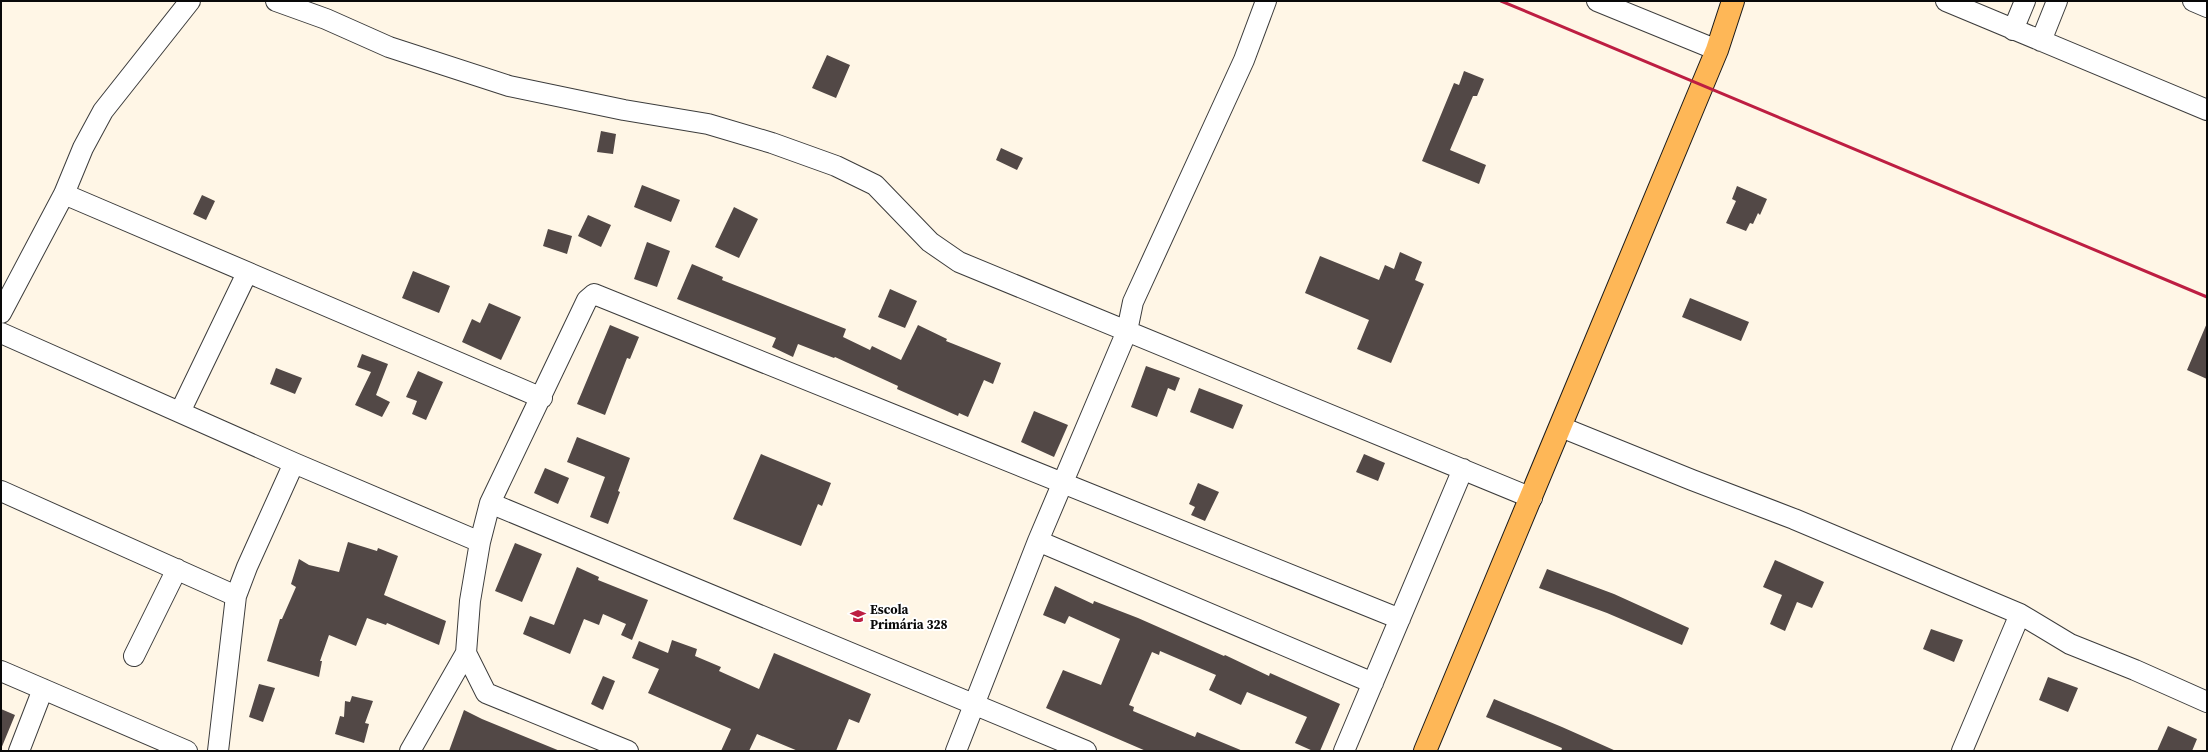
<svg xmlns="http://www.w3.org/2000/svg" width="2208" height="752" font-family="'Source Serif 4',serif">
  <style>
    .building { fill: #524846 }
    .lines { fill: none; stroke-linecap: round; stroke-linejoin: round }
    .minor-casing { stroke: #3c3c3c; stroke-width: 22 }
    .major-casing { stroke: #1a1a1a; stroke-width: 24 }
    .minor { stroke: #fff; stroke-width: 20 }
    .major { stroke: #feb757; stroke-width: 22 }
    .rail { stroke: #bd1e42; stroke-width: 3 }
    .labels { text-anchor: middle; stroke-width: 4; stroke-linejoin: round; paint-order: stroke }
    .poi-label { font-size: 13px; font-weight: bold; fill: #090909; stroke: #fff; text-anchor: start }
  </style>
  <rect width="100%" height="100%" fill="#fff6e6"/>
  <path class="building" d="M827 55 850 65 836 98 812 88Z
    M1464 71 1484 79 1477 96H1473L1450 150 1486 165 1479 184 1422 161 1454 83 1459 85Z
    M601 131 616 134 613 154 597 152Z
    M1001 148 1023 158 1017 170 996 160Z
    M642 185 680 200 671 222 634 207Z
    M1737 186 1767 199 1760 215 1758 213 1753 224 1750 223 1746 231 1726 223 1736 201 1732 199Z
    M202 195 215 201 206 220 193 214Z
    M734 207 758 219 739 258 715 247Z
    M588 215 611 225 601 247 578 236Z
    M548 229 572 236 567 254 543 246Z
    M647 242 670 251 657 287 634 279Z
    M1400 252 1422 262 1415 280 1424 284 1391 363 1357 349 1369 320 1305 293 1320 256 1379 280 1385 265 1394 269Z
    M692 264 723 277 722 280 846 329 843 337 870 350 872 346 901 360 918 325 947 339 946 341 1001 363 993 384 984 380 968 417 959 413 958 416 897 389 898 386 835 357 834 358 798 344 793 357 772 347 776 338 677 299Z
    M413 271 450 286 439 313 402 298Z
    M890 289 917 301 905 328 878 317Z
    M1690 298 1749 322 1741 341 1682 317Z
    M489 303 521 317 501 360 462 342 472 319 480 323Z
    M2207 323V379L2187 370Z
    M610 325 639 337 630 359 627 358 605 415 577 404Z
    M362 354 388 364 376 395 390 402 382 417 355 405 371 372 357 367Z
    M1146 366 1180 378 1175 391 1168 388 1157 417 1131 407Z
    M276 368 302 378 295 394 270 384Z
    M418 371 443 382 426 420 412 414 417 401 406 397Z
    M1199 388 1243 405 1233 429 1190 412Z
    M1034 411 1068 425 1054 457 1021 442Z
    M577 437 630 458 618 491 620 492 608 524 590 517 605 477 567 462Z
    M761 454 831 483 822 506 818 504 801 546 733 519Z
    M1364 454 1385 463 1378 481 1356 472Z
    M545 468 569 478 558 504 534 493Z
    M1198 483 1219 492 1205 521 1191 515 1195 507 1189 504Z
    M348 542 377 551 378 548 398 556 384 595 446 621 439 645 387 623 386 625 367 618 356 646 329 635 320 661H322L319 677 267 661 280 619H282L296 587 291 584 299 559 309 565 339 572Z
    M515 543 542 554 522 602 495 591Z
    M1775 560 1824 582 1812 608 1797 602 1785 631 1770 624 1782 595 1763 587Z
    M577 567 599 577 598 580 648 600 632 640 621 635 626 624 603 614 599 625 584 619 570 654 523 634 530 616 554 625Z
    M1547 569 1614 594 1689 628 1682 645 1607 613 1539 588Z
    M1055 586 1093 604 1094 601 1138 618 1224 656 1225 655 1269 676 1270 673 1340 704 1320 751H1313L1295 743 1307 717 1247 692 1241 705 1209 690 1216 675 1160 651 1159 655 1152 652 1129 705 1134 707 1133 711 1195 737 1197 732 1243 751H1146L1046 708 1063 670 1101 685 1120 639 1069 616 1065 624 1043 615Z
    M1931 629 1963 640 1954 662 1923 649Z
    M672 640 697 649 695 656 721 667 719 671 759 689 774 653 871 694 859 723 849 719 836 751H798L757 734 749 751H721L731 729 648 693 659 669 632 658 639 641 668 653Z
    M603 676 615 681 603 710 591 704Z
    M2048 677 2078 688 2068 712 2039 700Z
    M259 684 275 688 263 722 249 717Z
    M352 696 373 701 365 723 369 724 364 743 335 734 340 716 344 717 345 701 350 702Z
    M1494 699 1562 727 1616 751H1561L1562 748 1486 717Z
    M1 709 15 715 1 749Z
    M464 710 482 719 560 751H449Z
    M2168 726 2197 739 2192 751H2157Z"/>
  <g class="lines">
    <defs>
      <path id="minor" d="M276 1 326 19 389 47 509 86 624 110 708 124 772 143 836 166 875 185 930 242 959 262 1532 498
        M1597 1 1717 50
        M1946 1 2207 110
        M2193 1 2207 7
        M2013 30 2025 1
        M2041 41 2057 1
        M64 194 542 398
        M1 313 64 194 83 148 103 111 190 1
        M1 333 294 463 480 542
        M180 412 247 273
        M1561 427 1692 480 1794 519 2020 614 2070 644 2135 670 2207 702
        M1 491 236 596
        M490 503 1086 751
        M1038 541 1373 683
        M466 653 486 693 628 751
        M134 656 177 569
        M1 671 187 751
        M19 751 43 689
        M218 751 236 596 247 567 294 463
        M410 751 466 653 470 601 480 542 490 503 587 300 594 294 1400 619
        M956 751 1038 541 1127 331 1133 302 1244 60 1266 1
        M1344 751 1463 469
        M1962 751 2020 614"/>
      <path id="major" d="M1425 751 1717 50 1733 1"/>
    </defs>
    <use href="#minor" class="minor-casing"/>
    <use href="#major" class="major-casing"/>
    <use href="#minor" class="minor"/>
    <use href="#major" class="major"/>
    <path class="rail" d="M1501 1 2207 297"/>
  </g>
  <defs>
    <symbol id="school-bare" viewBox="-9 -9 18 18"><path d="M0-5L7-2L0 1L-7-2ZM-4 1L0 2.5L4 1V4Q0 6-4 4Z" fill="#bd1e42" stroke="#fff" stroke-width="2.5" paint-order="stroke"/></symbol>
  </defs>
  <g fill-rule="evenodd">
    <use href="#school-bare" x="847" y="605" width="22" height="22"/>
  </g>
  <g class="labels">
    <g class="poi-label">
      <text x="870" y="614">Escola<tspan x="870" dy="15">Primária 328</tspan></text>
    </g>
  </g>
  <rect width="2208" height="752" fill="none" stroke="#090909" stroke-width="4"/>
</svg>
